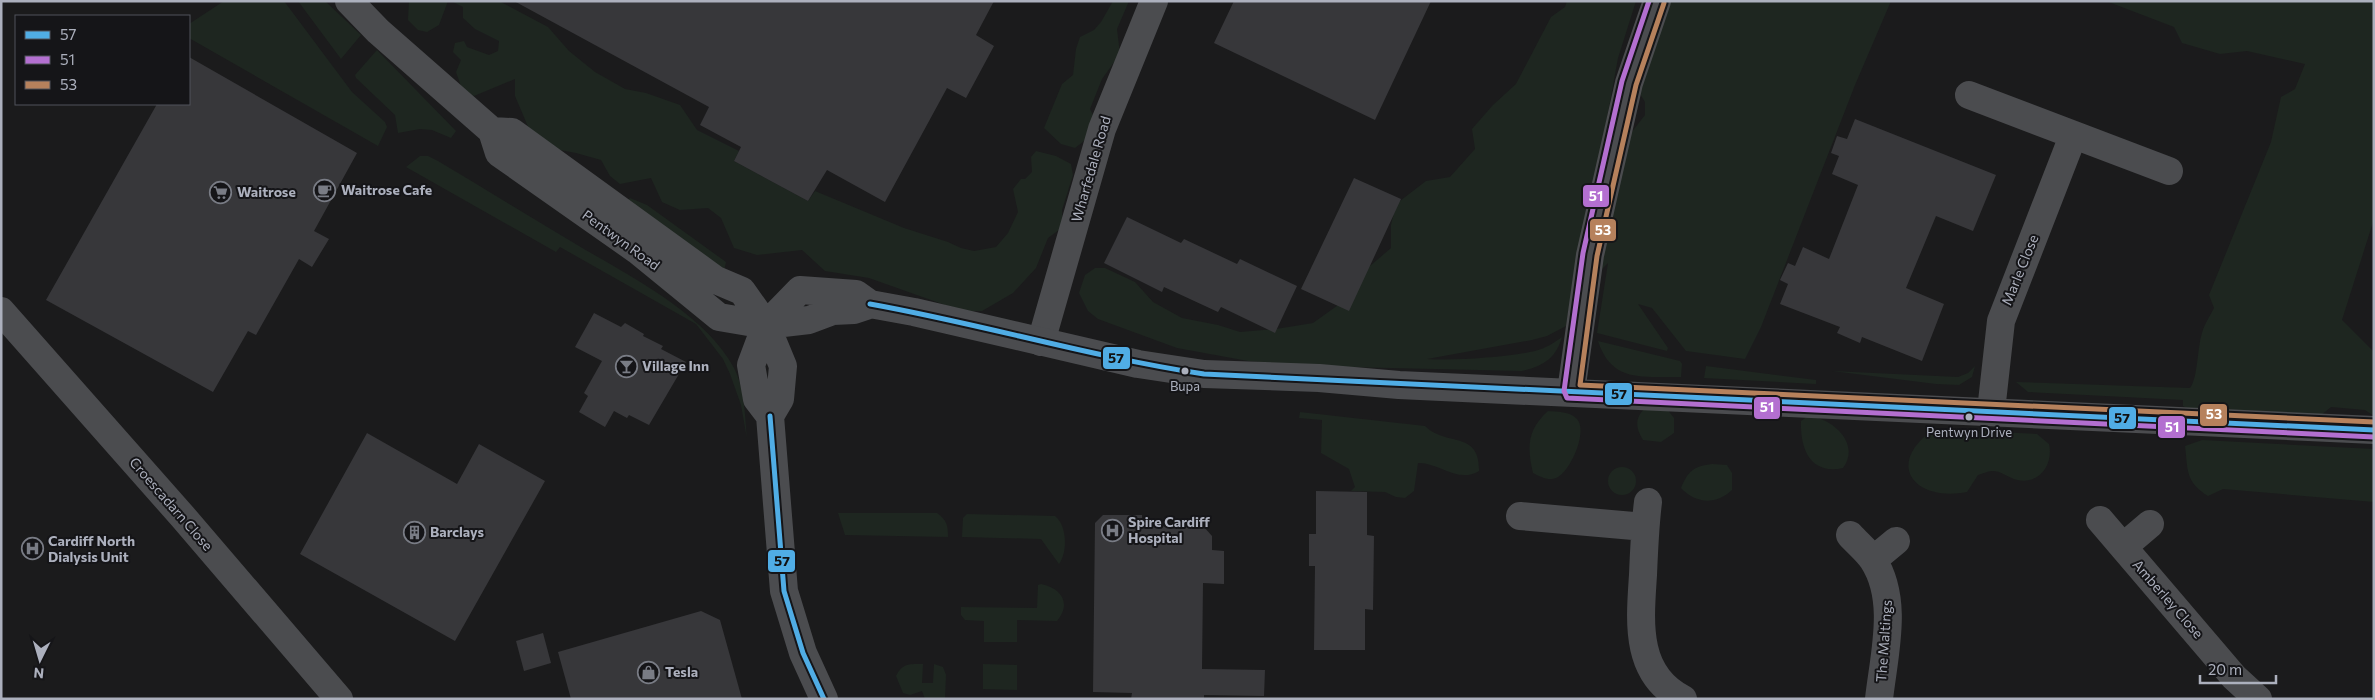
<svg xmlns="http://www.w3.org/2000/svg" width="2375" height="700" font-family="Commissioner,sans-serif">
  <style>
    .green { fill: #1e2620 }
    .building { fill: #37373a }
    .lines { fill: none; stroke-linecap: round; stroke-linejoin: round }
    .minor { stroke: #4b4c4f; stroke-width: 28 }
    .tertiary { stroke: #4b4c4f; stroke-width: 28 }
    .bus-1-casing { stroke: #151518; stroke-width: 9 }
    .bus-2-casing { stroke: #151518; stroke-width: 9 }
    .bus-3-casing { stroke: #151518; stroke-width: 9 }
    .bus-1 { stroke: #50ade5; stroke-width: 5 }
    .bus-2 { stroke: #b36fd0; stroke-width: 5 }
    .bus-3 { stroke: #b6815c; stroke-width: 5 }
    .bus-dot { fill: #acb0bd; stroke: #151518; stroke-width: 2 }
    .labels { text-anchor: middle; stroke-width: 4; stroke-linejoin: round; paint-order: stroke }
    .bus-label { font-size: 13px; fill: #acb0bd; stroke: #151518 }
    .street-label { font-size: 14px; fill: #acb0bd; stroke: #151518 }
    .poi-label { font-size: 14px; font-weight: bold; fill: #acb0bd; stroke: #151518; text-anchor: start }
    .line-badge { stroke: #151518; stroke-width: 2 }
    .badge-label { font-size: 14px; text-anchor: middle; font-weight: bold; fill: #fff }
    .pale-badge-label { font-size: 14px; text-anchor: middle; font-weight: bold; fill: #111 }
  </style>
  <rect width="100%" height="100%" fill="#1b1b1c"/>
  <path class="green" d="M224 1H284L352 92 385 122 387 127 378 146 189 38V24Z
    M298 1H325L361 35 341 59Z
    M409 1H448L439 25 427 32 418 30 408 20Z
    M451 1H499L548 27 569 51 595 72 625 89 646 93 680 105 697 130 739 151 734 161 808 201 815 191 904 228 948 242 961 248 974 251 996 247 1008 233 1018 212 1013 189 1021 179H1025L1032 172 1031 157 1036 151 1056 156 1071 164 1073 175 1062 210 1063 227 1048 238 1036 268 1013 293 982 311H962L869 278 825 271 802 250 757 255 734 248 721 218 708 208 680 210 662 202 651 178 620 184 610 176 601 160 576 153 544 147 532 136 515 96V79L474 96 463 92 456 72 461 60 453 52 455 43 464 41 467 47 489 55 498 51 499 41 475 29 463 18V7Z
    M1113 1H1129L1117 29 1120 54 1102 79 1090 109 1096 121 1084 141 1075 148 1061 144 1044 128 1062 84 1073 75 1076 49 1080 37 1094 30 1101 22Z
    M1567 1H1636L1618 58 1596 178 1645 115V102L1635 86 1665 1H1891L1855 85 1761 327 1745 359 1686 351 1652 308 1638 304 1668 348 1667 351 1597 333 1608 263 1599 272 1574 280 1566 326 1547 336 1532 340 1427 359C1454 361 1509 357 1535 351 1546 348 1554 343 1562 337 1556 358 1544 366 1522 371L1302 366 1248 361 1177 348 1098 319 1088 311 1079 293 1085 275 1095 268H1105L1135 282 1153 302 1182 318 1218 325 1240 332 1276 329 1313 323 1341 303 1356 278 1391 248V225L1396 204 1426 181 1450 177 1475 149 1472 129 1493 105 1516 84 1551 17 1565 7Z
    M2106 1H2374V219L2342 320 2374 352V416L2365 410 2331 407 2320 416 2196 413 2183 406V400L2028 392 2016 382 2190 388C2198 378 2197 349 2202 333 2204 325 2210 316 2214 308L2209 295 2271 142 2281 97 2295 89 2305 64 2247 51 2220 54 2182 43 2174 27Z
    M377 50 456 131 451 138 432 130 420 129 398 133 395 115 356 78 355 75Z
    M420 156H428L438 161C483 188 529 216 574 243 627 275 704 312 734 368 745 389 745 416 747 439L741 405 730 374 723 359 696 324 560 247 556 252 406 167Z
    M630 198 647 205 726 262 724 271 626 202Z
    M1598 341 1680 361 1682 364 1681 377C1644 376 1612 384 1598 341Z
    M1706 366 1816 380V384L1704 378Z
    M1975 366 1972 377 1959 385 1936 384 1832 371 1958 377 1968 373Z
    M1645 408 1667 409 1674 418V433L1661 442 1643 440C1635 427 1635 418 1645 408Z
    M1548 411C1557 412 1570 411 1577 419 1588 431 1571 470 1558 477 1550 482 1541 477 1533 473 1527 447 1527 430 1548 411Z
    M1300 412 1425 426C1446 447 1480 430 1479 471 1458 484 1438 462 1418 463L1414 491 1405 498 1396 497 1385 492 1351 491 1355 487 1349 469 1321 453 1322 420 1299 418Z
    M1808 416C1833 418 1861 444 1843 468 1811 475 1800 450 1801 421Z
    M1934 429 2037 434 2049 444C2054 465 2038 487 2014 479 2006 476 2001 471 1992 471 1988 471 1982 474 1978 475L1967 492C1914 502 1884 464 1934 429Z
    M2202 440 2374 449V502L2223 489 2208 496C2185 482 2188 470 2185 446Z
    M1712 464 1727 465 1732 473V490C1716 505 1696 504 1681 488 1688 471 1694 466 1712 464Z
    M1608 481a14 14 0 1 1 28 0a14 14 0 1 1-28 0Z
    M838 513H937C947 520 948 526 948 537L845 535Z
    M967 514 1055 516C1067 525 1068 552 1059 564L1041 539 962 537 963 518Z
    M1041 584C1061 588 1072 603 1057 621L1017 620V642H984V621L965 620 961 615V607L1037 608 1038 585Z
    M923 664 922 683H933L934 664 943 667 946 675 945 699H925L922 691 910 695 903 693 896 676C902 663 910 664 923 664Z
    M983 664 1017 665V690L983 689Z"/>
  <path class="building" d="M514 1H994L976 35 994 46 966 98 947 88 885 202 827 170 808 201 734 161 741 147 700 125 709 107Z
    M1234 1H1431L1375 120 1214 43Z
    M189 57 357 153 314 231 329 239 312 267 299 259 256 335 248 331 213 392 46 300 157 104H189Z
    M1855 119 1996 175 1973 231 1936 216 1906 288 1944 304 1922 361 1862 337 1860 343 1837 333 1840 327 1780 304 1788 284 1780 280 1788 263 1795 266 1803 247 1829 259 1858 185 1832 174 1839 156 1831 153 1837 136 1847 139Z
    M1354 178 1401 199 1349 311 1301 289Z
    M1127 217 1181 243 1184 239 1237 264 1240 259 1297 286 1275 333 1221 307 1218 312 1164 287 1162 292 1104 263Z
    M594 313 621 327 625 323 644 334 643 336 663 346 661 349 686 362 649 425 629 415 627 418 614 411 605 427 579 412 588 396 584 393 602 361 575 347Z
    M367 433 457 484 479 444 545 481 455 641 300 554Z
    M1316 491 1367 492V535L1374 536 1373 610 1365 609V650H1314L1315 566H1309V534H1316Z
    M1103 515H1142V526L1204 527 1212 536V550L1224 551V584L1203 583 1202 669 1265 670 1264 696 1204 695V699H1131L1132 693 1093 692 1095 523Z
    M701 611 720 620 742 699H571L558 652Z
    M543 633 551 663 524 671 516 641Z"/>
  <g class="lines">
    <path class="minor" d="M1969 95 2169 171
      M1 311 183 517 339 699
      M1041 342 1102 129 1154 1
      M1991 411 2001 321 2073 136
      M1648 502C1645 526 1644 550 1643 575 1640 621 1634 674 1683 699
      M1520 516 1645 527
      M2100 520 2234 677 2258 699
      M1850 535C1857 543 1867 551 1873 560 1899 600 1884 654 1879 699
      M2123 547 2150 524
      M1873 560 1896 541"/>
    <path class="tertiary" d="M349 1 378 31 492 131 499 153 637 250 719 317 766 325 809 320 833 311 854 310 866 306
      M492 131 512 132 716 280 742 291 766 325 783 366 780 399 770 416
      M1571 392 1590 255 1629 83 1657 1
      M824 699 803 653 784 591 770 416 757 399 751 365 766 325 800 290 856 294 870 304 914 312 1138 364 1204 374 1319 378 1399 385 2374 430"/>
    <defs>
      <path id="bus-1" d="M870 304C982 324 1091 357 1204 374L2374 430
        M770 416 784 591 803 653 824 699"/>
      <path id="bus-2" d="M1649 1 1622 81 1583 253 1564 391 1567 398 2374 437"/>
      <path id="bus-3" d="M1664 3 1636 85 1597 256 1580 385 2374 422"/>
    </defs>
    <use href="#bus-1" class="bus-1-casing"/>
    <use href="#bus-2" class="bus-2-casing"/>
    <use href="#bus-3" class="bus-3-casing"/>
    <use href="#bus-1" class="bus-1"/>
    <use href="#bus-2" class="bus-2"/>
    <use href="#bus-3" class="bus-3"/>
  </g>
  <defs>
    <symbol id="cafe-ring" viewBox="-11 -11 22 22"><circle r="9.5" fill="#151518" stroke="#797c85" stroke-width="1.5"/><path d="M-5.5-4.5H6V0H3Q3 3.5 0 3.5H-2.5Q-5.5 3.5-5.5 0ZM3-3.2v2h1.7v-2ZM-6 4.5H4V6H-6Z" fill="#797c85"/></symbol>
    <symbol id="supermarket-ring" viewBox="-11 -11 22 22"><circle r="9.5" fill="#151518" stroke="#797c85" stroke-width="1.5"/><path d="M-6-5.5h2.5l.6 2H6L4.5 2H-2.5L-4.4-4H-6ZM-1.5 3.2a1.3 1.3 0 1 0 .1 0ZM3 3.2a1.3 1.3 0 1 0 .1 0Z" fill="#797c85"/></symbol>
    <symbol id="bar-ring" viewBox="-11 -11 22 22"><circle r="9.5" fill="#151518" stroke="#797c85" stroke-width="1.5"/><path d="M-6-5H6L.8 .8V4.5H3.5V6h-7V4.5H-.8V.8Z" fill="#797c85"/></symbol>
    <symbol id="hospital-ring" viewBox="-11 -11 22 22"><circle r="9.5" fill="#151518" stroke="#797c85" stroke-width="1.5"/><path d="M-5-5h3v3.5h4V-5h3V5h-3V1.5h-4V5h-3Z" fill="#797c85"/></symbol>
    <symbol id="building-ring" viewBox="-11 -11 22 22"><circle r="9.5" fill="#151518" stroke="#797c85" stroke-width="1.5"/><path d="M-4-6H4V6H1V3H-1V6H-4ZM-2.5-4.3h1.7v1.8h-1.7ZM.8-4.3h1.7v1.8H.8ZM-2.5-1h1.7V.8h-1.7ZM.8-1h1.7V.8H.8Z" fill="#797c85"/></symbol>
    <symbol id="shop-ring" viewBox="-11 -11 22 22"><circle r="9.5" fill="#151518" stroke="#797c85" stroke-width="1.5"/><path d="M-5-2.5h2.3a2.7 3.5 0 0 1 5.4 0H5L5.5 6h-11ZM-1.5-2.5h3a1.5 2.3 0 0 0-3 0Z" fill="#797c85"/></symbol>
  </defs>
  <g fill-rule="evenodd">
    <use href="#cafe-ring" x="312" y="178" width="25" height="25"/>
    <use href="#supermarket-ring" x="208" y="180" width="25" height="25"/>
    <use href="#bar-ring" x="614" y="354" width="25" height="25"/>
    <use href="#hospital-ring" x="1100" y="518" width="25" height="25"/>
    <use href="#building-ring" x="402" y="520" width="25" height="25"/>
    <use href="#hospital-ring" x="20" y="536" width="25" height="25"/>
    <use href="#shop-ring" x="636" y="660" width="25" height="25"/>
  </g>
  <g class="bus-dot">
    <circle cx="1185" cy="371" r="4.5"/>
    <circle cx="1969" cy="417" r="4.5"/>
  </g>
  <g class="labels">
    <g class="bus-label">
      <text x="1185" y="391">Bupa</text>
      <text x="1969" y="437">Pentwyn Drive</text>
    </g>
    <g class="street-label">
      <text transform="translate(1091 169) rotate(-74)" y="5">Wharfedale Road</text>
      <text transform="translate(621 240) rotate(36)" y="5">Pentwyn Road</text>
      <text transform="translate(2020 270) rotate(-68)" y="5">Marle Close</text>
      <text transform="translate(171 504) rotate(49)" y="5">Croescadarn Close</text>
      <text transform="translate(2168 599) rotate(49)" y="5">Amberley Close</text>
      <text transform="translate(1884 641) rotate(-86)" y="5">The Maltings</text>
    </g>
    <g class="poi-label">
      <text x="341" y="195">Waitrose Cafe</text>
      <text x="237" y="197">Waitrose</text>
      <text x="642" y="371">Village Inn</text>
      <text x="1128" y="527">Spire Cardiff<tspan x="1128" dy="16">Hospital</tspan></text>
      <text x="430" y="537">Barclays</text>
      <text x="48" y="546">Cardiff North<tspan x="48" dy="16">Dialysis Unit</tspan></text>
      <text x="665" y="677">Tesla</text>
    </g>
  </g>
  <g class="line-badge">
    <rect x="1582" y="184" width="28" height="24" rx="5" fill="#b36fd0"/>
    <rect x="1589" y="218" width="28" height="24" rx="5" fill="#b6815c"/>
    <rect x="1102" y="346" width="29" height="24" rx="5" fill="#50ade5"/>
    <rect x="1604" y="382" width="29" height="24" rx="5" fill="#50ade5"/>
    <rect x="1753" y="396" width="28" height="24" rx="5" fill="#b36fd0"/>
    <rect x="2199" y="403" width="29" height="24" rx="5" fill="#b6815c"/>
    <rect x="2108" y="406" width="29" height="24" rx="5" fill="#50ade5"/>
    <rect x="2157" y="415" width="29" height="24" rx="5" fill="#b36fd0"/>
    <rect x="767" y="549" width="29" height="24" rx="5" fill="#50ade5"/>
  </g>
  <g class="badge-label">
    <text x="1596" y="201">51</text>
    <text x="1603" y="235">53</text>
    <text x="1767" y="412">51</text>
    <text x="2214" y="419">53</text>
    <text x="2172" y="432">51</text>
  </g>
  <g class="pale-badge-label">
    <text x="1116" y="363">57</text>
    <text x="1619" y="399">57</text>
    <text x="2122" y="423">57</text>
    <text x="782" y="566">57</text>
  </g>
  <rect width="2375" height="700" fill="none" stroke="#acb0bd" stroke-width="5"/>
  <rect x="15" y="15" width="175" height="90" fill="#151518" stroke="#51535a"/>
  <rect x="25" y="31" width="25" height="8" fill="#50ade5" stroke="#51535a"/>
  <text x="60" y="40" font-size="15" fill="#acb0bd">57</text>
  <rect x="25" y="56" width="25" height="8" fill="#b36fd0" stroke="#51535a"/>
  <text x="60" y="65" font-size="15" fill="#acb0bd">51</text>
  <rect x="25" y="81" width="25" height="8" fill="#b6815c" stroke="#51535a"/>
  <text x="60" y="90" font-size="15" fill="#acb0bd">53</text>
  <g transform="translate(40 660) rotate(185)" stroke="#151518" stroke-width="4" paint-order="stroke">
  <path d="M0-4L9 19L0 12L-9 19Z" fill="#acb0bd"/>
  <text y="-8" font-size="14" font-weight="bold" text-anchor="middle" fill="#acb0bd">N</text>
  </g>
  <path d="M2200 675v8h76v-8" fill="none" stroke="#acb0bd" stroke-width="2.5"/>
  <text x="2208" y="675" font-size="15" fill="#acb0bd" stroke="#151518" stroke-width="4" paint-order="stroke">20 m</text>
</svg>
